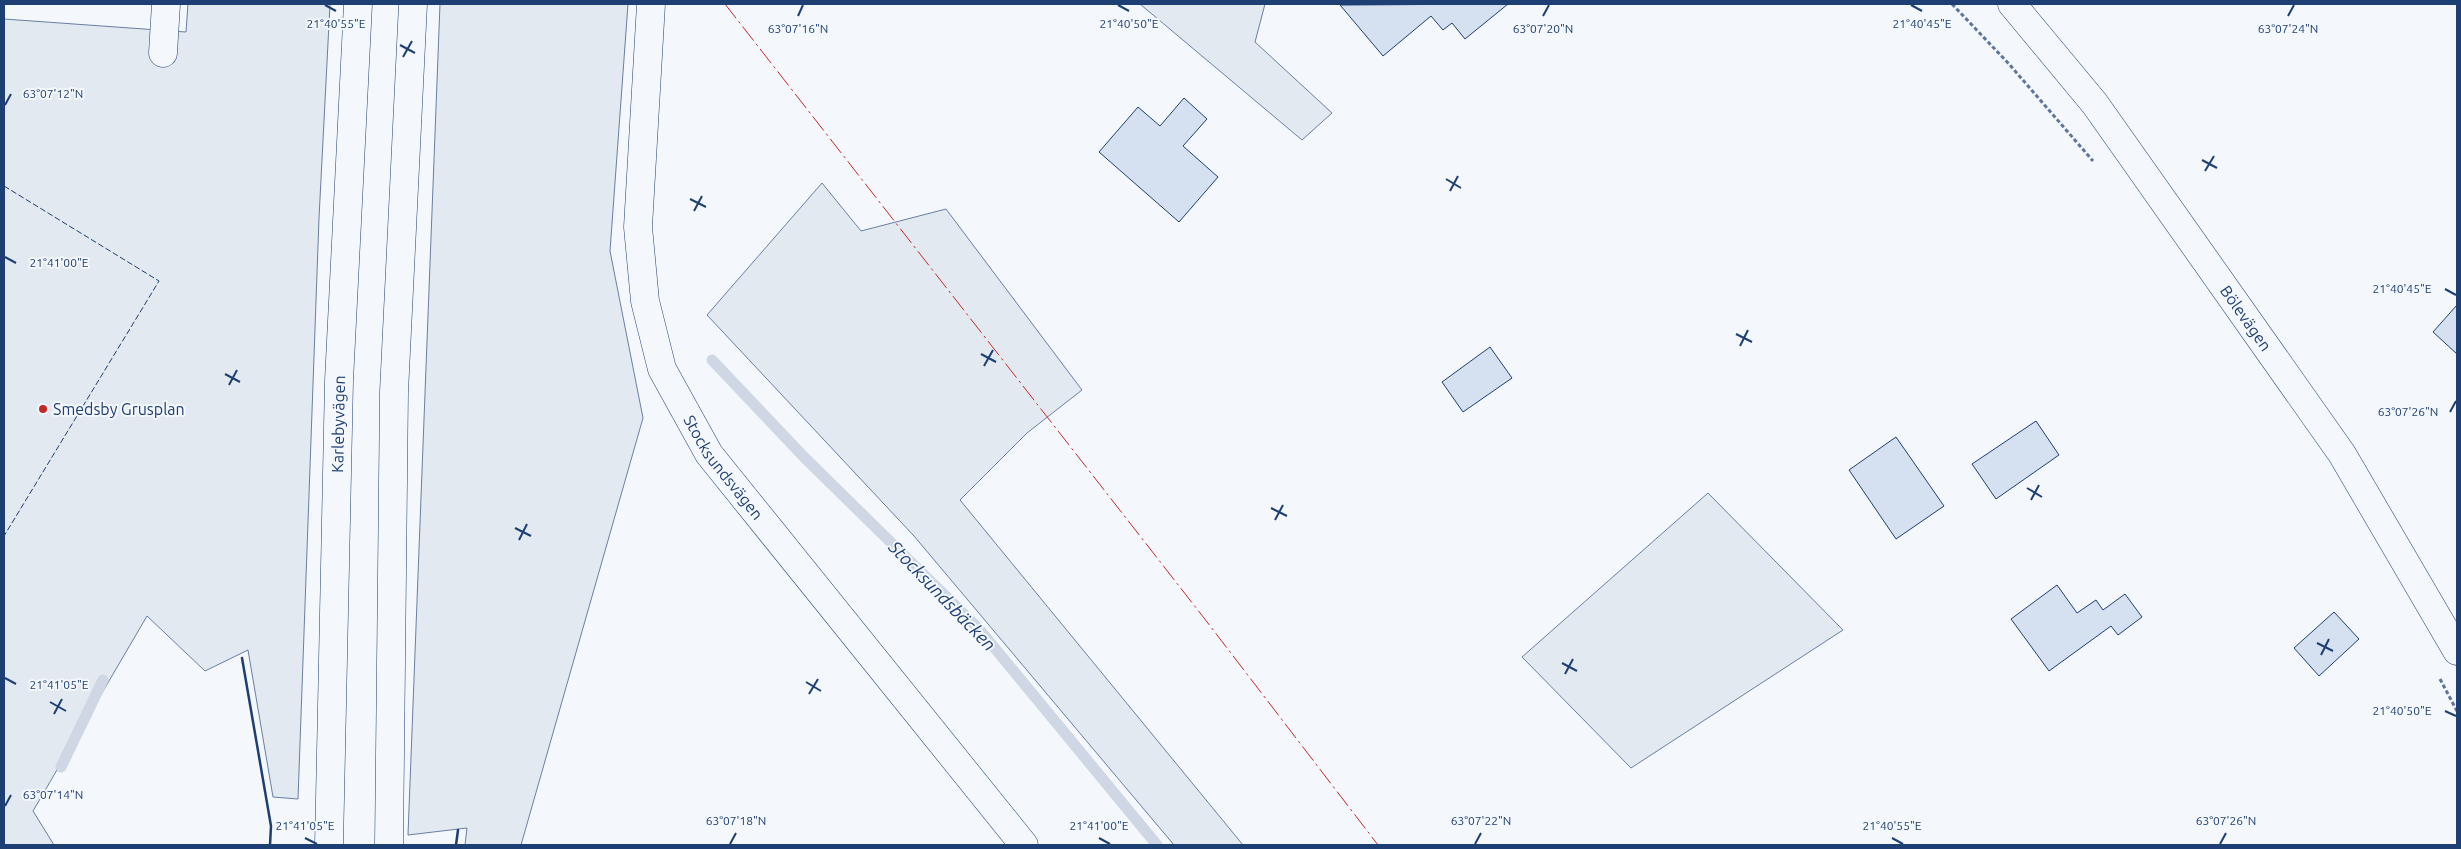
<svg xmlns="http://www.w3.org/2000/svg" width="2461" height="849" font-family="Ubuntu,sans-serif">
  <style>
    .green { fill: #e3e9f0; stroke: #687fa3 }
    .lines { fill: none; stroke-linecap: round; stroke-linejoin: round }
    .stream { stroke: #cfd7e4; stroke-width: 11 }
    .building { fill: #d5e0f0; stroke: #1d3f73 }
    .minor-casing { stroke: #1d3f73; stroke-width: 29 }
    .highway-casing { stroke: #1d3f73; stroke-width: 29 }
    .path { stroke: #5e769c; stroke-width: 3; stroke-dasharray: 4 2.5; stroke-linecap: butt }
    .minor { stroke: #f4f7fb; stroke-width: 28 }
    .highway { stroke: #f4f7fb; stroke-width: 28 }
    .fence { stroke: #1d3f73; stroke-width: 1; stroke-dasharray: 6 2.5; stroke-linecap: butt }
    .wall { stroke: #1d3f73; stroke-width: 2.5 }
    .power { stroke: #c62828; stroke-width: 1; stroke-dasharray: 18 4 2.5 4; stroke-linecap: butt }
    .ticks { fill: none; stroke: #1d3f73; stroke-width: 2 }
    .poi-dot { fill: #c62828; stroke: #f4f7fb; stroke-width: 2 }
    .labels { text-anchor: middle; stroke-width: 4; stroke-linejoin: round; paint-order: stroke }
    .street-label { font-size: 16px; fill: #1d3f73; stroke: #f4f7fb }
    .poi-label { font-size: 16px; fill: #1d3f73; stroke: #f4f7fb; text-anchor: start }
    .water-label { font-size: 18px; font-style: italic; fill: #1d3f73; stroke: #f4f7fb }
    .ticks-label { font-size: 12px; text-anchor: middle; fill: #1d3f73; stroke: #f4f7fb; stroke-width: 4; stroke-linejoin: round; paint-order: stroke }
  </style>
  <rect width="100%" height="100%" fill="#f4f7fb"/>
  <path class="green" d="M188 4H330L319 218 298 799 273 797 248 650 205 671 147 616 33 811 54 845H4V19L186 32Z
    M440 4H628L610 251 643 418 521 845H465L467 828 408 835Z
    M1140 4H1265L1255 42 1332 113 1302 140Z
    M822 183 861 231 946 209 1082 390 1027 433 960 500 1243 845H1174L914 536 707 315Z
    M1708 493 1843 630 1631 768 1522 657Z"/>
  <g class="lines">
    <path class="stream" d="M712 360 805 458 979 629 1157 845
      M61 767 103 680"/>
  </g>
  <path class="building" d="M1508 4 1465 39 1452 23 1443 30 1431 16 1383 56 1340 5Z
    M1184 98 1207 119 1183 146 1218 177 1179 222 1099 152 1138 107 1160 126Z
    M2457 305V354L2433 332Z
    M1490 347 1512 378 1463 412 1442 382Z
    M2036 421 2059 455 1996 499 1972 464Z
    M1896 437 1944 506 1896 539 1849 470Z
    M2057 585 2077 613 2096 600 2103 610 2125 594 2142 617 2118 635 2111 626 2049 671 2011 619Z
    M2334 612 2359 639 2319 676 2294 648Z"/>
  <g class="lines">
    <defs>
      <g id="minor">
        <path id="s1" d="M651 4 638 227 645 301 662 369 709 454 1024 845"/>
        <path id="s2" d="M2012 4 2095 104 2342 454 2457 651"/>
        <path d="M163 53 166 4"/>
      </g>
      <g id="highway">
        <path id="s3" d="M329 845 339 381 358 4"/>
        <path d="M389 845 394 392 413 4"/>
      </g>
    </defs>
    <use href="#minor" class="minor-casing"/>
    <use href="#highway" class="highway-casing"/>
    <path class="path" d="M1952 4 2009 64 2093 161
      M2440 679 2457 711"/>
    <use href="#minor" class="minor"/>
    <use href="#highway" class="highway"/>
    <path class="fence" d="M4 186 159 281 4 536"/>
    <path class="wall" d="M242 658 271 826 270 845
      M456 845 458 830"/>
    <path class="power" d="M725 4 1204 618 1378 845"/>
  </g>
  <path class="ticks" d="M325 5 336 11M1118 5 1129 11M1911 5 1922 11M798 16 803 5M1543 16 1549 5M2288 16 2294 5M400 45 415 53M403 57 412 41M5 105 11 94M2202 160 2217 168M2205 171 2214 156M1446 179 1461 188M1450 191 1458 176M690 199 706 207M694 211 702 196M5 257 16 263M2445 289 2456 295M1736 334 1752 342M1740 346 1748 330M981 354 996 362M984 366 993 350M225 374 240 382M229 385 237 370M2450 412 2456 401M2027 488 2042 497M2031 500 2039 485M1271 508 1287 516M1275 520 1283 505M515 528 531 536M519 540 527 524M2317 643 2333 651M2321 655 2329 639M1562 663 1577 671M1565 674 1573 659M5 678 16 684M806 682 821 691M809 694 818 679M50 702 66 711M2445 711 2456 716M54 714 62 699M5 806 11 795M305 838 317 844M1099 838 1110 844M1892 838 1903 844M730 844 736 833M1475 844 1481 833M2220 844 2226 833"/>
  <circle class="poi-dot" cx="43" cy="409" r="5"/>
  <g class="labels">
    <g class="street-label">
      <text dy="6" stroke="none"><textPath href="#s2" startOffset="392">Bölevägen</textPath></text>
      <text dy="6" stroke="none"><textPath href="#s3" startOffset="421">Karlebyvägen</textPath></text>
      <text dy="6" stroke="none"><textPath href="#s1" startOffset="484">Stocksundsvägen</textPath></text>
    </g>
    <g class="poi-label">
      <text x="53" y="415">Smedsby Grusplan</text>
    </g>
    <g class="water-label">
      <text transform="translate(942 596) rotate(46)" y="6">Stocksundsbäcken</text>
    </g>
  </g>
  <g class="ticks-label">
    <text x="1129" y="28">21°40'50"E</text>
    <text x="1922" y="28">21°40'45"E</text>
    <text x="336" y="28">21°40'55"E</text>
    <text x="798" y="33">63°07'16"N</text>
    <text x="1543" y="33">63°07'20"N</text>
    <text x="2288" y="33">63°07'24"N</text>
    <text x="53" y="98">63°07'12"N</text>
    <text x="59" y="267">21°41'00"E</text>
    <text x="2402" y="293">21°40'45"E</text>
    <text x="2408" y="416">63°07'26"N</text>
    <text x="59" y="689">21°41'05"E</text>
    <text x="2402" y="715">21°40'50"E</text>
    <text x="53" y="799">63°07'14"N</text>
    <text x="736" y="825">63°07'18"N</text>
    <text x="1481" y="825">63°07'22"N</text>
    <text x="2226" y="825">63°07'26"N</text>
    <text x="305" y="830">21°41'05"E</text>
    <text x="1099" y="830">21°41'00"E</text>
    <text x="1892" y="830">21°40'55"E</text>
  </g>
  <rect width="2461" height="849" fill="none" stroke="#1d3f73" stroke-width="10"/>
</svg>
